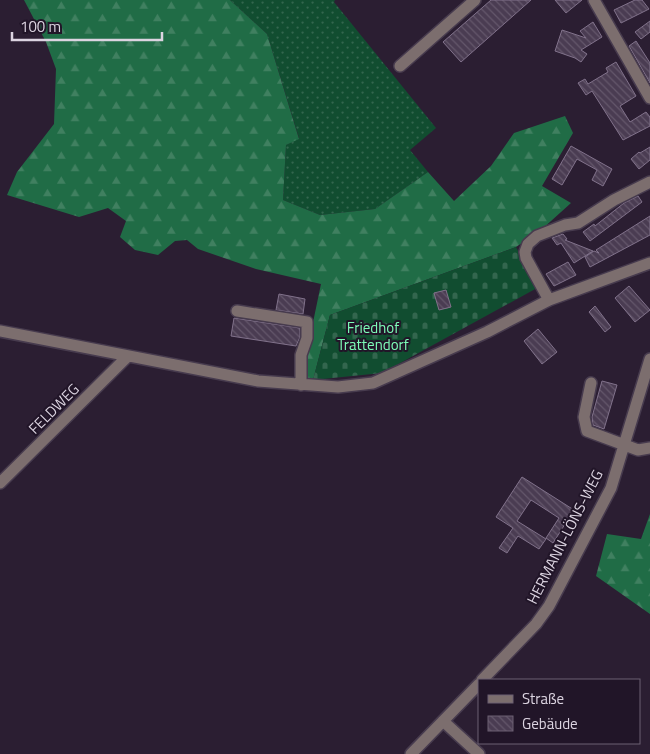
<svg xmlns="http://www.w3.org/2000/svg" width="650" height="754" font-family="'Titillium Web',sans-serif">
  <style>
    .grass { fill: url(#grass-dots) }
    .forest { fill: url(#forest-firs) }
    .cemetery { fill: url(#cemetery-stones) }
    .building { fill: url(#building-back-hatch); stroke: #81728b }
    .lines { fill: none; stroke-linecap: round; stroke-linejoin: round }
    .minor-casing { stroke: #473b4e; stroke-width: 14 }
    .minor { stroke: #7c6e6e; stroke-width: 11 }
    .labels { text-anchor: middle; stroke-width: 4; stroke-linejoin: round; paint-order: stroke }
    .park-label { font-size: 15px; fill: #7efdb8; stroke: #211528 }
    .street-label { font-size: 15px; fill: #dcd4e1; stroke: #211528 }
  </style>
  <defs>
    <pattern id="grass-dots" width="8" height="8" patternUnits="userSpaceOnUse" patternTransform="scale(1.25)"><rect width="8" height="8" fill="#114d30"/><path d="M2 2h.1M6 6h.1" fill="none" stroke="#33664e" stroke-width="1.8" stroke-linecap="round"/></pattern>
    <pattern id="forest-firs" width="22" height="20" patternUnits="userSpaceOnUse" patternTransform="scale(1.25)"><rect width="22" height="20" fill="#206c46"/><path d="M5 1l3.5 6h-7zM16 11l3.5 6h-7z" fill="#408060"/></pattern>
    <pattern id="cemetery-stones" width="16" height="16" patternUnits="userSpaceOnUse" patternTransform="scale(1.25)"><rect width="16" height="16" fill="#114d30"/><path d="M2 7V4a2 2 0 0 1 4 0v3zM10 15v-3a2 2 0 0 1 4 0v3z" fill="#33664e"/></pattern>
    <pattern id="building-back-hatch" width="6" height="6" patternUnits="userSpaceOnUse" patternTransform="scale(1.25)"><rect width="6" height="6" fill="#4a3c52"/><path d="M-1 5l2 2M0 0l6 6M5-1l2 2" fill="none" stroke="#64576b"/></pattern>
  </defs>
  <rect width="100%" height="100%" fill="#2b1e32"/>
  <path class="grass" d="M230 0H335L334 2 436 128 410 150 428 172 375 209 320 215 283 200 286 145 299 138 267 34Z"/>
  <path class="forest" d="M24 0H230L267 34 299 139 286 145 283 200 320 215 375 209 428 172 454 201 491 166 514 133 565 116 573 133 542 186 571 203 541 230 516 247 330 315 313 380 304 376 306 356 321 284 256 269 198 249 187 240 175 241 158 255 135 250 120 237 126 221 108 208 79 217 7 195 17 172 54 124 56 69 46 42Z
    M650 514V614L596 576 607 534 641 539Z"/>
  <path class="cemetery" d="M516 247 537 288 382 373 313 380 330 315Z"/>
  <path class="building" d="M491 0H531L461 62 443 42Z
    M555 0H582L566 13Z
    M635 0H642L649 9 621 23 614 10Z
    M650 21V32L641 39 635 32Z
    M593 22 602 37 581 50 587 54 581 62 575 58 555 51 562 30 586 38 580 31Z
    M636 41 650 63V83L629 46Z
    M616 62 636 96 620 106 630 122 646 112 650 117V126L623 140 592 91 586 95 578 83 585 79 588 84 608 72 606 68Z
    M571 146 612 169 603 186 592 180 597 170 577 159 562 185 552 179Z
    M650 147V160L639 169 631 159 639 152 640 153Z
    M638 196 642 202 590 241 583 232 594 224 595 226 624 203Z
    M650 216V235L590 267 585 257 594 251 599 253 596 250Z
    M563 234 567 239 565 240 593 251 574 263 561 243 557 245 552 238Z
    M568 262 576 275 554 286 546 274Z
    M629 286 650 310 635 322 615 298Z
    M446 290 451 307 439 310 434 293Z
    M279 294 305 299 303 314 276 310Z
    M595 306 611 327 605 332 589 312Z
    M234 318 300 328V337L296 346 231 336Z
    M538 329 557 352 542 364 524 341Z
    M602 381 617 385 604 429 593 425 592 417Z
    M522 477 574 510 553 543 546 538 559 518 531 500 517 521 546 539 539 549 518 536 507 553 499 548 513 528 496 517Z"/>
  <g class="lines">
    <defs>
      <path id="minor" d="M594 0 650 98
        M400 66 475 0
        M549 300 526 258 525 252 528 244 537 236 565 225 578 223 614 200 650 182
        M237 311 307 322V338L301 355V385
        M0 331 258 381 338 387 373 383 487 332 549 300 650 263
        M591 383 584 417 587 431 638 450 650 448
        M0 483 128 356
        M482 680 536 624 549 606 611 488 650 359
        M443 721 479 754
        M411 754 479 684"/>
    </defs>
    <use href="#minor" class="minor-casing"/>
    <use href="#minor" class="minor"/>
  </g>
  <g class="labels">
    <g class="park-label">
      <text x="373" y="333">Friedhof<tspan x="373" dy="17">Trattendorf</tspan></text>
    </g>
    <g class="street-label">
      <text transform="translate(54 409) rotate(-45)" y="5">FELDWEG</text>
      <text transform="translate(565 537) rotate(-63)" y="5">HERMANN-LÖNS-WEG</text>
    </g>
  </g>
  <rect x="478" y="679" width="162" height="65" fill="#211528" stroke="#6c6172"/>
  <rect x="488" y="695" width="25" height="8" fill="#7c6e6e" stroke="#6c6172"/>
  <text x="522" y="704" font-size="15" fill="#dcd4e1">Straße</text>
  <rect x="488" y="716" width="25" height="15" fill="url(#building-back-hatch)" stroke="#6c6172"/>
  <text x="522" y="729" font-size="15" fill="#dcd4e1">Gebäude</text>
  <path d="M12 32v8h150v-8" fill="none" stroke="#dcd4e1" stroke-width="2.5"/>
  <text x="20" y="32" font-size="15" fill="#dcd4e1" stroke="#211528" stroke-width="4" paint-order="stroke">100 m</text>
</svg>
